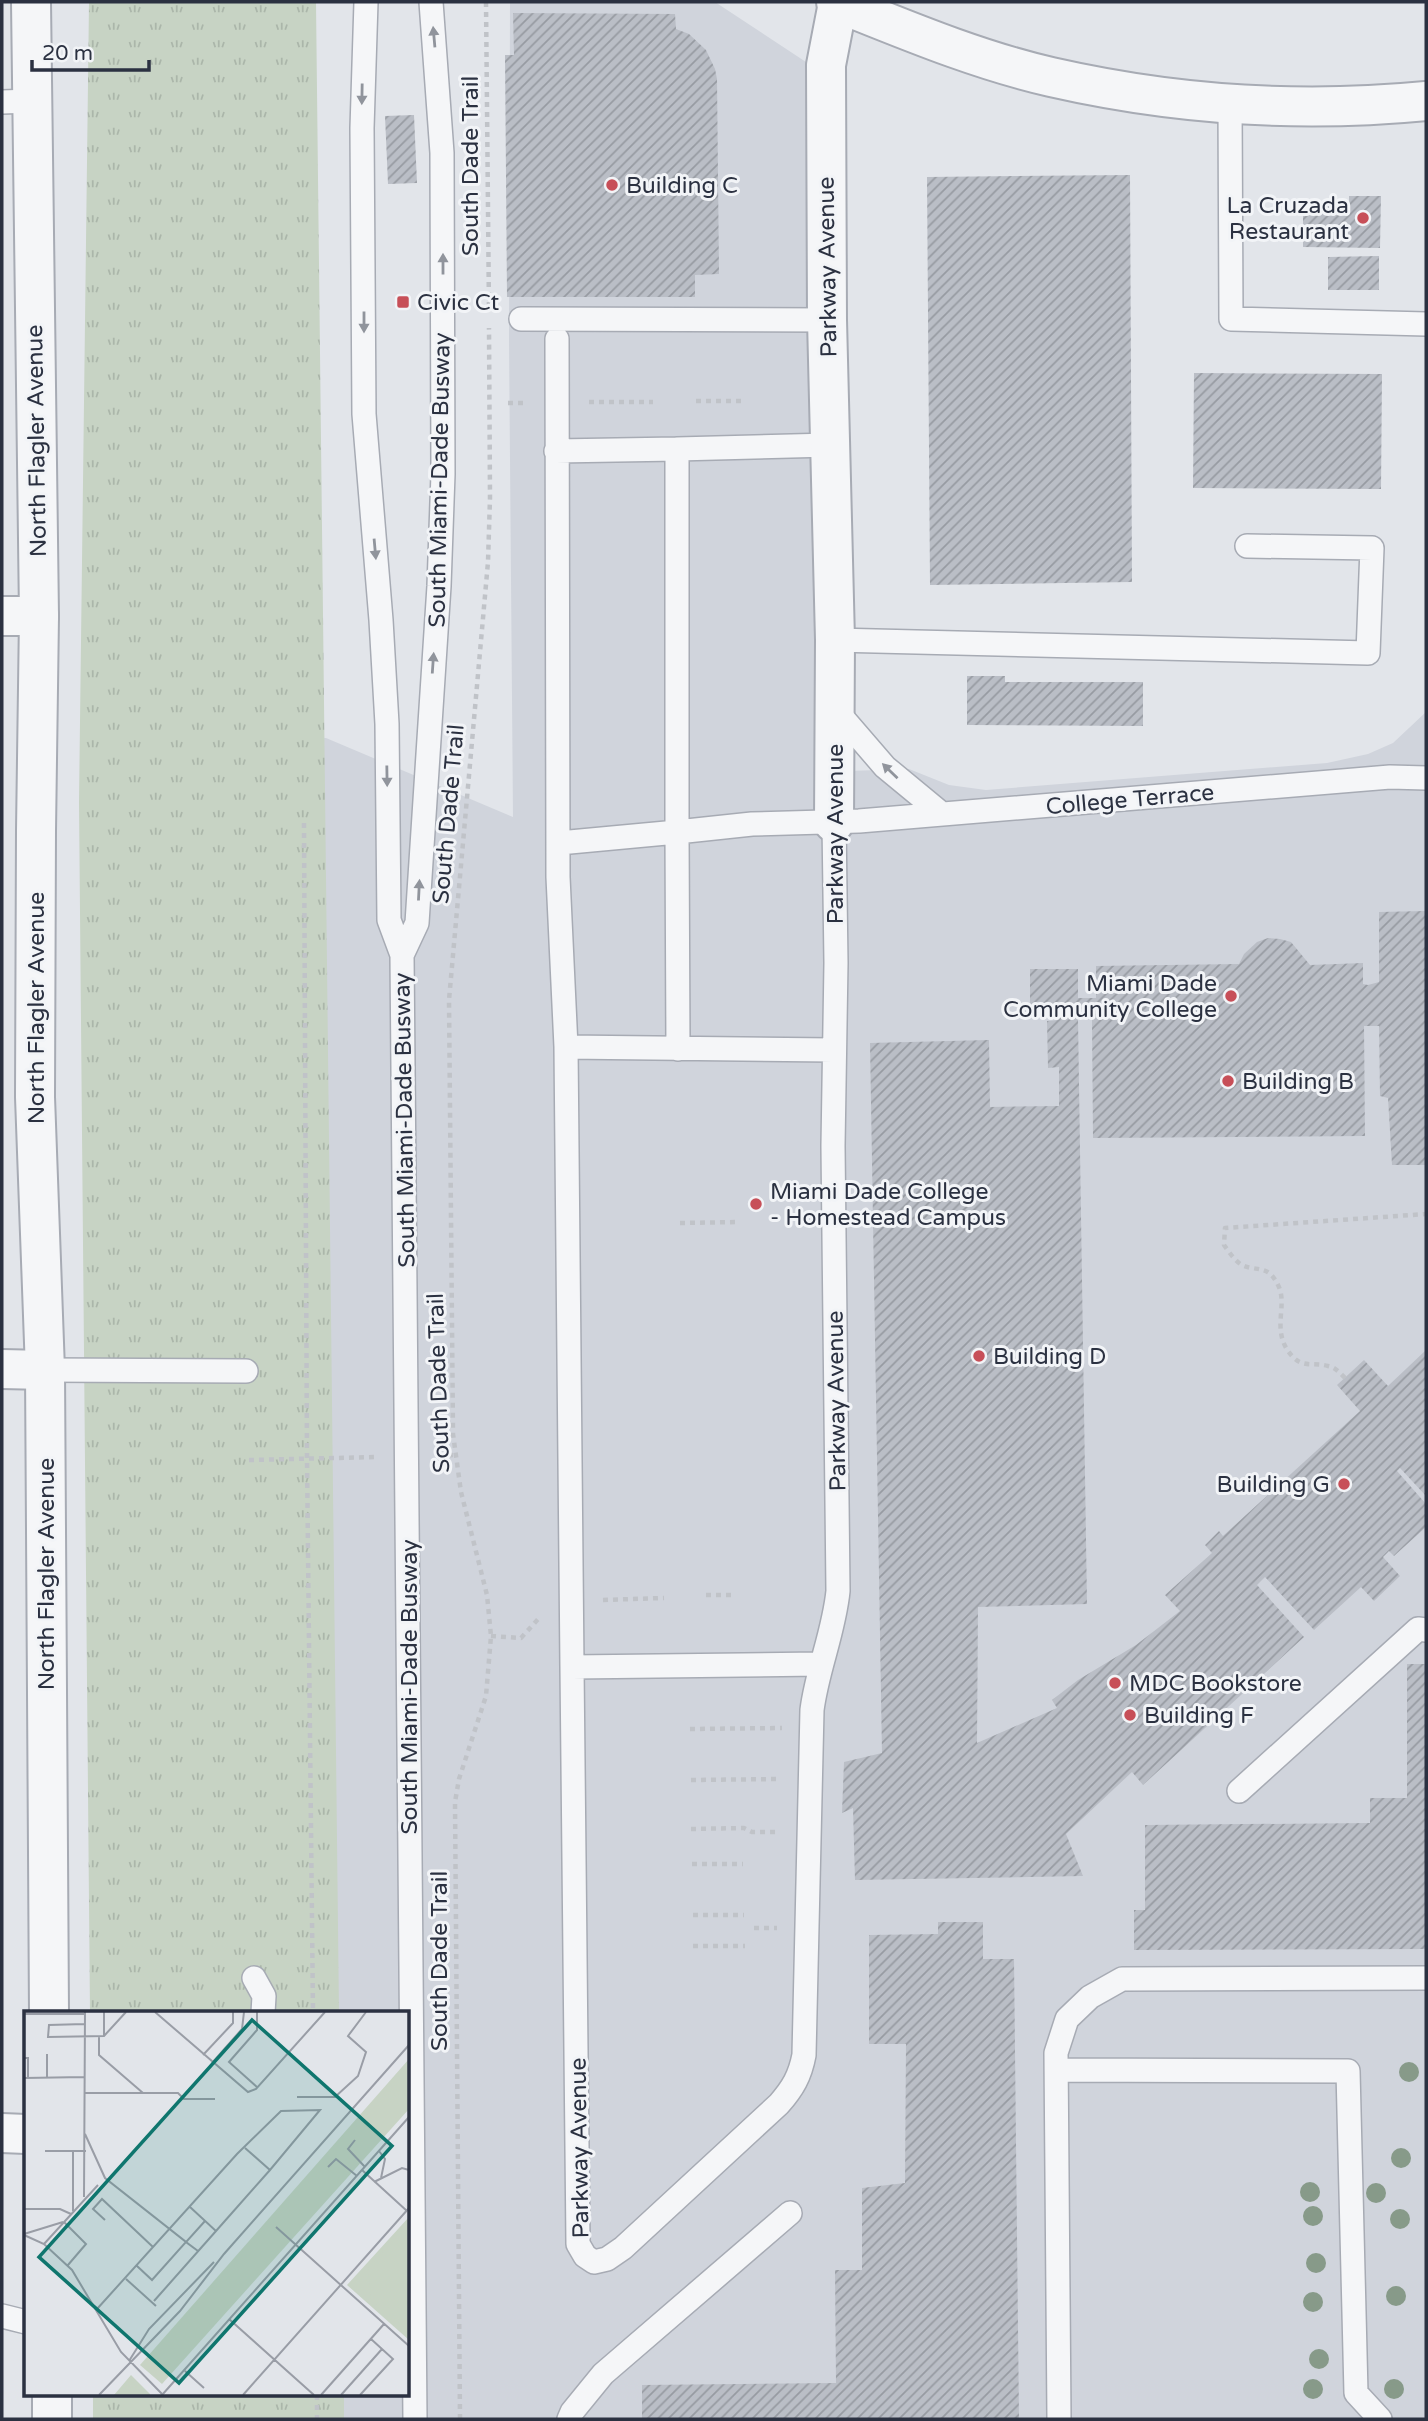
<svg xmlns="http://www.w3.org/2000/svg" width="1428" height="2421" font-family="'Varela Round',sans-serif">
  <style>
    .built { fill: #d0d4dc }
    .grass { fill: url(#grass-tufts) }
    .building { fill: url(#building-hatch) }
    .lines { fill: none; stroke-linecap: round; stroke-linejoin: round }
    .service-casing { stroke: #a7abb4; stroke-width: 26 }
    .minor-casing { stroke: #a7abb4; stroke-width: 42 }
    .tertiary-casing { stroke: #a7abb4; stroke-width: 42 }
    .path { stroke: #c0c3c8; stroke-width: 4.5; stroke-dasharray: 5 5; stroke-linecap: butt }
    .service { stroke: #f5f6f8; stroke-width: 23 }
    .minor { stroke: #f5f6f8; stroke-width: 38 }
    .tertiary { stroke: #f5f6f8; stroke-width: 38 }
    .tree { fill: #879a89 }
    .oneway { fill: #90949c }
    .poi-dot { fill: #c74f58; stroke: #f2f4f7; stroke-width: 2.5 }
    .labels { text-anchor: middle; stroke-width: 6; stroke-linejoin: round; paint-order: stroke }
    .street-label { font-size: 23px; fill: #2b3141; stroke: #f2f4f7 }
    .poi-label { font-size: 23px; fill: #2b3141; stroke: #f2f4f7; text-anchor: start }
    .inset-road { fill: none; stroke: #999da6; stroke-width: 2 }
    .view { fill: #0f766e; fill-opacity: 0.15; stroke: #0f766e; stroke-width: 3.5 }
    .inset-edge { fill: none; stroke: #2b3141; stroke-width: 3.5 }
  </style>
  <defs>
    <pattern id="grass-tufts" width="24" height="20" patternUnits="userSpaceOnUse" patternTransform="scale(1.75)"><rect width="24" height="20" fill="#c7d3c4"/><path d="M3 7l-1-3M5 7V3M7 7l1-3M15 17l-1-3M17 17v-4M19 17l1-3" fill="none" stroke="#abb6aa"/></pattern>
    <pattern id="building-hatch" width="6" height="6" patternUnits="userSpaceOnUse" patternTransform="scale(1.75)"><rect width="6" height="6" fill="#babec6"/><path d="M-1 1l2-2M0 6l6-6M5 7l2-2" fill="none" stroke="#979ba2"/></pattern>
  </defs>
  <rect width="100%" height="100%" fill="#e2e5ea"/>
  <path class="built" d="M510 2H715L809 64 817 772 909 769 949 785 986 790 1327 763 1368 754 1393 743 1426 712V2419H98L97 2395H408V2013H94L82 733 326 738 513 817 509 340Z"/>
  <path class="grass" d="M89 2H316L339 2013H90L79 802Z
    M93 2395H344V2419H93Z"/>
  <path class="building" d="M513 13 675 14 676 29 689 34 706 50 715 69 717 79 719 274 695 275V297H507L505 55H514Z
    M414 115 417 183 388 184 385 116Z
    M1130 175 1132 582 930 585 927 177Z
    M1349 196H1381L1380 248 1303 247V205L1349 206Z
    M1379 256V290H1328V257Z
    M1194 373 1382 374 1381 489 1193 488Z
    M967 676H1005V682H1143V726L967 725Z
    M1426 911V1165H1392L1388 1098 1380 1096 1379 1026H1364L1365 1136 1093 1138 1092 1019 1078 1020 1087 1604 978 1607 977 1743 1057 1708 1052 1700 1078 1680 1136 1645 1180 1611 1165 1595 1212 1553 1205 1545 1219 1531 1223 1536 1360 1411 1337 1385 1364 1360 1388 1386 1426 1350V1496L1400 1468 1397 1471 1426 1504V1527L1394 1556 1389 1551 1383 1557 1400 1576 1374 1601 1361 1587 1314 1630 1265 1577 1257 1585 1304 1637 1143 1785 1132 1772 1066 1834 1083 1876 855 1880 853 1808 842 1813 844 1762 882 1753 870 1043 989 1040 990 1107 1059 1106V1067L1048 1068 1047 1021 1058 1020V1005H1030V969H1078V998H1096V966L1239 964 1244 954 1257 942 1268 938 1280 939 1291 942 1310 965 1363 963V984L1368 985 1379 982V912Z
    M1407 1664H1426V1949L1134 1950V1910H1145V1825L1370 1823V1798H1407Z
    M938 1922H983V1959H1014L1019 2419H642V2385L836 2383 835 2270H862V2188L905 2183 906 2044H869V1935L938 1934Z"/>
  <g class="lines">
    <defs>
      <path id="service" d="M366 2 362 128 364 414 381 620 387 724 389 920 402 955 415 2419
        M2 102 31 101
        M1230 103 1231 319 1426 324
        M521 319 827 320
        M557 339 558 877 566 1047 833 1050
        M830 445 677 449V832L752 824 859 821 1390 777 1426 778
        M556 451 677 449
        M835 640 1368 653 1372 548 1247 546
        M835 709 885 767 942 814
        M559 843 677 832 678 1049
        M402 955 417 923 439 586 443 474 442 153 431 2
        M566 1047 572 1667
        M45 1370 246 1371
        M820 1664 572 1667 578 2244 585 2256 594 2262 607 2259 623 2248 779 2104C793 2088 800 2076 804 2055L812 1710C817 1670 834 1632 838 1591L833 1146 836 963 834 823
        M1239 1791 1418 1629 1426 1630
        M254 1978 264 1996 263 2013
        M1057 2070 1348 2071 1356 2393 1380 2419
        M2 2316 26 2322
        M569 2419 572 2412 603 2374 790 2213
        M1059 2419 1056 2053 1067 2019 1090 1997 1122 1979 1426 1978"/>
      <path id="minor" d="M2 616H39
        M834 823 835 640 827 320 826 65 838 3
        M2 1369 45 1370
        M2 2133 26 2134"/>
      <path id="tertiary" d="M31 2 39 616 36 831 35 1097 45 1370 49 2013
        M836 2C906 30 977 60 1051 77 1174 105 1302 113 1426 101
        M52 2395V2419"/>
    </defs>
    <use href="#service" class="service-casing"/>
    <use href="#minor" class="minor-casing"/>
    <use href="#tertiary" class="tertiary-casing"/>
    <path class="path" d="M486 2 489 312
      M696 401H746
      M589 402H653
      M508 403H528
      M304 823 307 1459 313 2013
      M680 1223 738 1222
      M1345 1378C1340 1373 1335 1367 1328 1366 1314 1362 1303 1368 1293 1357 1269 1332 1289 1306 1278 1285 1268 1264 1257 1272 1242 1265 1235 1261 1229 1252 1224 1245L1225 1228 1426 1214
      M438 1456 455 1455
      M249 1460 377 1457
      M706 1595H735
      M603 1600 664 1598
      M491 1636 521 1638 540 1617
      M690 1729 782 1728
      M691 1780 781 1779
      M691 1829 744 1828 752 1832H779
      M692 1864H743
      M693 1915H744
      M754 1928H777
      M693 1946H745
      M317 2395V2419
      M460 2419 455 1802 459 1779 486 1696 491 1636 487 1595 461 1492 453 1434 449 1000 488 562 490 498 489 328"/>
    <use href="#service" class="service"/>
    <use href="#minor" class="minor"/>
    <use href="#tertiary" class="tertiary"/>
  </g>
  <g class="tree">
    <circle cx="1409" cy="2072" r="10"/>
    <circle cx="1401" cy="2158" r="10"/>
    <circle cx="1310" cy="2192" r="10"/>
    <circle cx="1376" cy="2193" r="10"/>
    <circle cx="1313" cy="2216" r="10"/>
    <circle cx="1400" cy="2219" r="10"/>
    <circle cx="1316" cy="2263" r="10"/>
    <circle cx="1396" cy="2296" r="10"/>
    <circle cx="1313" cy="2302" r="10"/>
    <circle cx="1319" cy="2359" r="10"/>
    <circle cx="1313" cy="2389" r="10"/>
    <circle cx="1394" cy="2389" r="10"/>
  </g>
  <defs><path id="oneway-solid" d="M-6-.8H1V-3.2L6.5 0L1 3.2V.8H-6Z" transform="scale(1.75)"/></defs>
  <g class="oneway">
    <use href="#oneway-solid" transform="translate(434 37) rotate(-95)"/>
    <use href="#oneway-solid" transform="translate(362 94) rotate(91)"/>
    <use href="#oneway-solid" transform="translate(443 264) rotate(-90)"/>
    <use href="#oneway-solid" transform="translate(364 322) rotate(90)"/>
    <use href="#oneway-solid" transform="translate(375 549) rotate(85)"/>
    <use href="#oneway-solid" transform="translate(433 663) rotate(-86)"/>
    <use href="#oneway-solid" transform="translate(890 771) rotate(-136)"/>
    <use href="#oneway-solid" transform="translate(387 776) rotate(89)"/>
    <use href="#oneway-solid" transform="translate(419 890) rotate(-87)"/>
  </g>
  <g class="poi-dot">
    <circle cx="612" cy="185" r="7"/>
    <circle cx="1363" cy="218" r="7"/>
    <rect x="396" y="295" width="14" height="14" rx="3.5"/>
    <circle cx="1231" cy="996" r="7"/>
    <circle cx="1228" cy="1081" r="7"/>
    <circle cx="756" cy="1204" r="7"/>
    <circle cx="979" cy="1356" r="7"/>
    <circle cx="1344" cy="1484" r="7"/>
    <circle cx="1115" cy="1683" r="7"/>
    <circle cx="1130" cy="1715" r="7"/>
  </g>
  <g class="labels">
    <g class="street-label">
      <text transform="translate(470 166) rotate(-90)" y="8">South Dade Trail</text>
      <text transform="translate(827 267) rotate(-91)" y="8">Parkway Avenue</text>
      <text transform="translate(36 441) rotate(-91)" y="8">North Flagler Avenue</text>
      <text transform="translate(439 480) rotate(-89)" y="8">South Miami-Dade Busway</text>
      <text transform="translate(1130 799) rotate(-5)" y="8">College Terrace</text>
      <text transform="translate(448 814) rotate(-85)" y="8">South Dade Trail</text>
      <text transform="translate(835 834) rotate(-90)" y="8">Parkway Avenue</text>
      <text transform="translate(36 1008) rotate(-90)" y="8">North Flagler Avenue</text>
      <text transform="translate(404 1120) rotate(-91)" y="8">South Miami-Dade Busway</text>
      <text transform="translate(438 1383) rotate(-92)" y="8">South Dade Trail</text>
      <text transform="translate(836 1401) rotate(-91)" y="8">Parkway Avenue</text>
      <text transform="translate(46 1574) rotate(-90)" y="8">North Flagler Avenue</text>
      <text transform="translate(409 1687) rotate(-90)" y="8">South Miami-Dade Busway</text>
      <text transform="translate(439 1961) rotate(-90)" y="8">South Dade Trail</text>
      <text transform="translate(579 2148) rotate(-91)" y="8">Parkway Avenue</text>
    </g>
    <g class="poi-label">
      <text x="626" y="193">Building C</text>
      <text x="1349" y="213" text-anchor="end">La Cruzada<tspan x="1349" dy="26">Restaurant</tspan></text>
      <text x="417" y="310">Civic Ct</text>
      <text x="1217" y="991" text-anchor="end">Miami Dade<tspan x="1217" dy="26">Community College</tspan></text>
      <text x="1242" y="1089">Building B</text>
      <text x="770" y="1199">Miami Dade College<tspan x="770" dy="26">- Homestead Campus</tspan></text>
      <text x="993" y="1364">Building D</text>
      <text x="1330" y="1492" text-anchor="end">Building G</text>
      <text x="1129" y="1691">MDC Bookstore</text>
      <text x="1144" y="1723">Building F</text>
    </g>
  </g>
  <g transform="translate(24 2011)">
    <rect width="385" height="385" fill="#e2e5ea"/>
    <path d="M385 48V98L138 373 116 354ZM385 206V329L323 274ZM107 364 126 383V384H90Z" fill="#c7d3c4"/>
    <path d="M385 213V320L347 289 344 257Z" fill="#c7d3c4"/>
    <path class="inset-road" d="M80 1V25M131 1 224 81 232 78 301 1M233 1V19L205 51 234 77M0 3H61M61 13 25 14 24 26 80 25 102 1M75 26V44L119 82M23 43V67M179 44 209 12V1M0 47H4V67M188 52 218 18 220 1M0 67 61 66M61 82H154L160 88H191M273 86H311L334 65 342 41 324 25 342 1M61 123 81 167 162 231 128 269 113 255M331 129 324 138 341 156M21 140H49M355 140 361 148 357 167M304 156 312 148 333 165M338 159 383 200M350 171 378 157 385 159M60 186 61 1M0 198H36L47 203M49 200V140H62M81 209 69 198 78 188 129 236M40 211 62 233 44 254M252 216 385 335M192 220 246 159M0 223 39 211M0 224 20 233 48 259 97 341 139 384M20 233 74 174M174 240 162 231 181 210M102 268 132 295M130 290 192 220 166 196M73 298 213 143 257 100 296 99 246 159 221 137M205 308 290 384M105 350 125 318 190 251M161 360 180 377M75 384 156 300 200 243 385 34M138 384 385 106M219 384 385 197M297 384 360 313M317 384 358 338M336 384 369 348 347 328"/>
    <path class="view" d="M228 9 368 135 155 372 15 246Z"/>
    <rect width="385" height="385" class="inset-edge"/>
  </g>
  <rect width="1428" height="2421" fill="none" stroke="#2b3141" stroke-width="7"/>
  <path d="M32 60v10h117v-10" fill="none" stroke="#2b3141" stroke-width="3.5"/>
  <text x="42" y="60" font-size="21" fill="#2b3141" stroke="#f2f4f7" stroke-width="5" paint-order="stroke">20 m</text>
</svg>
